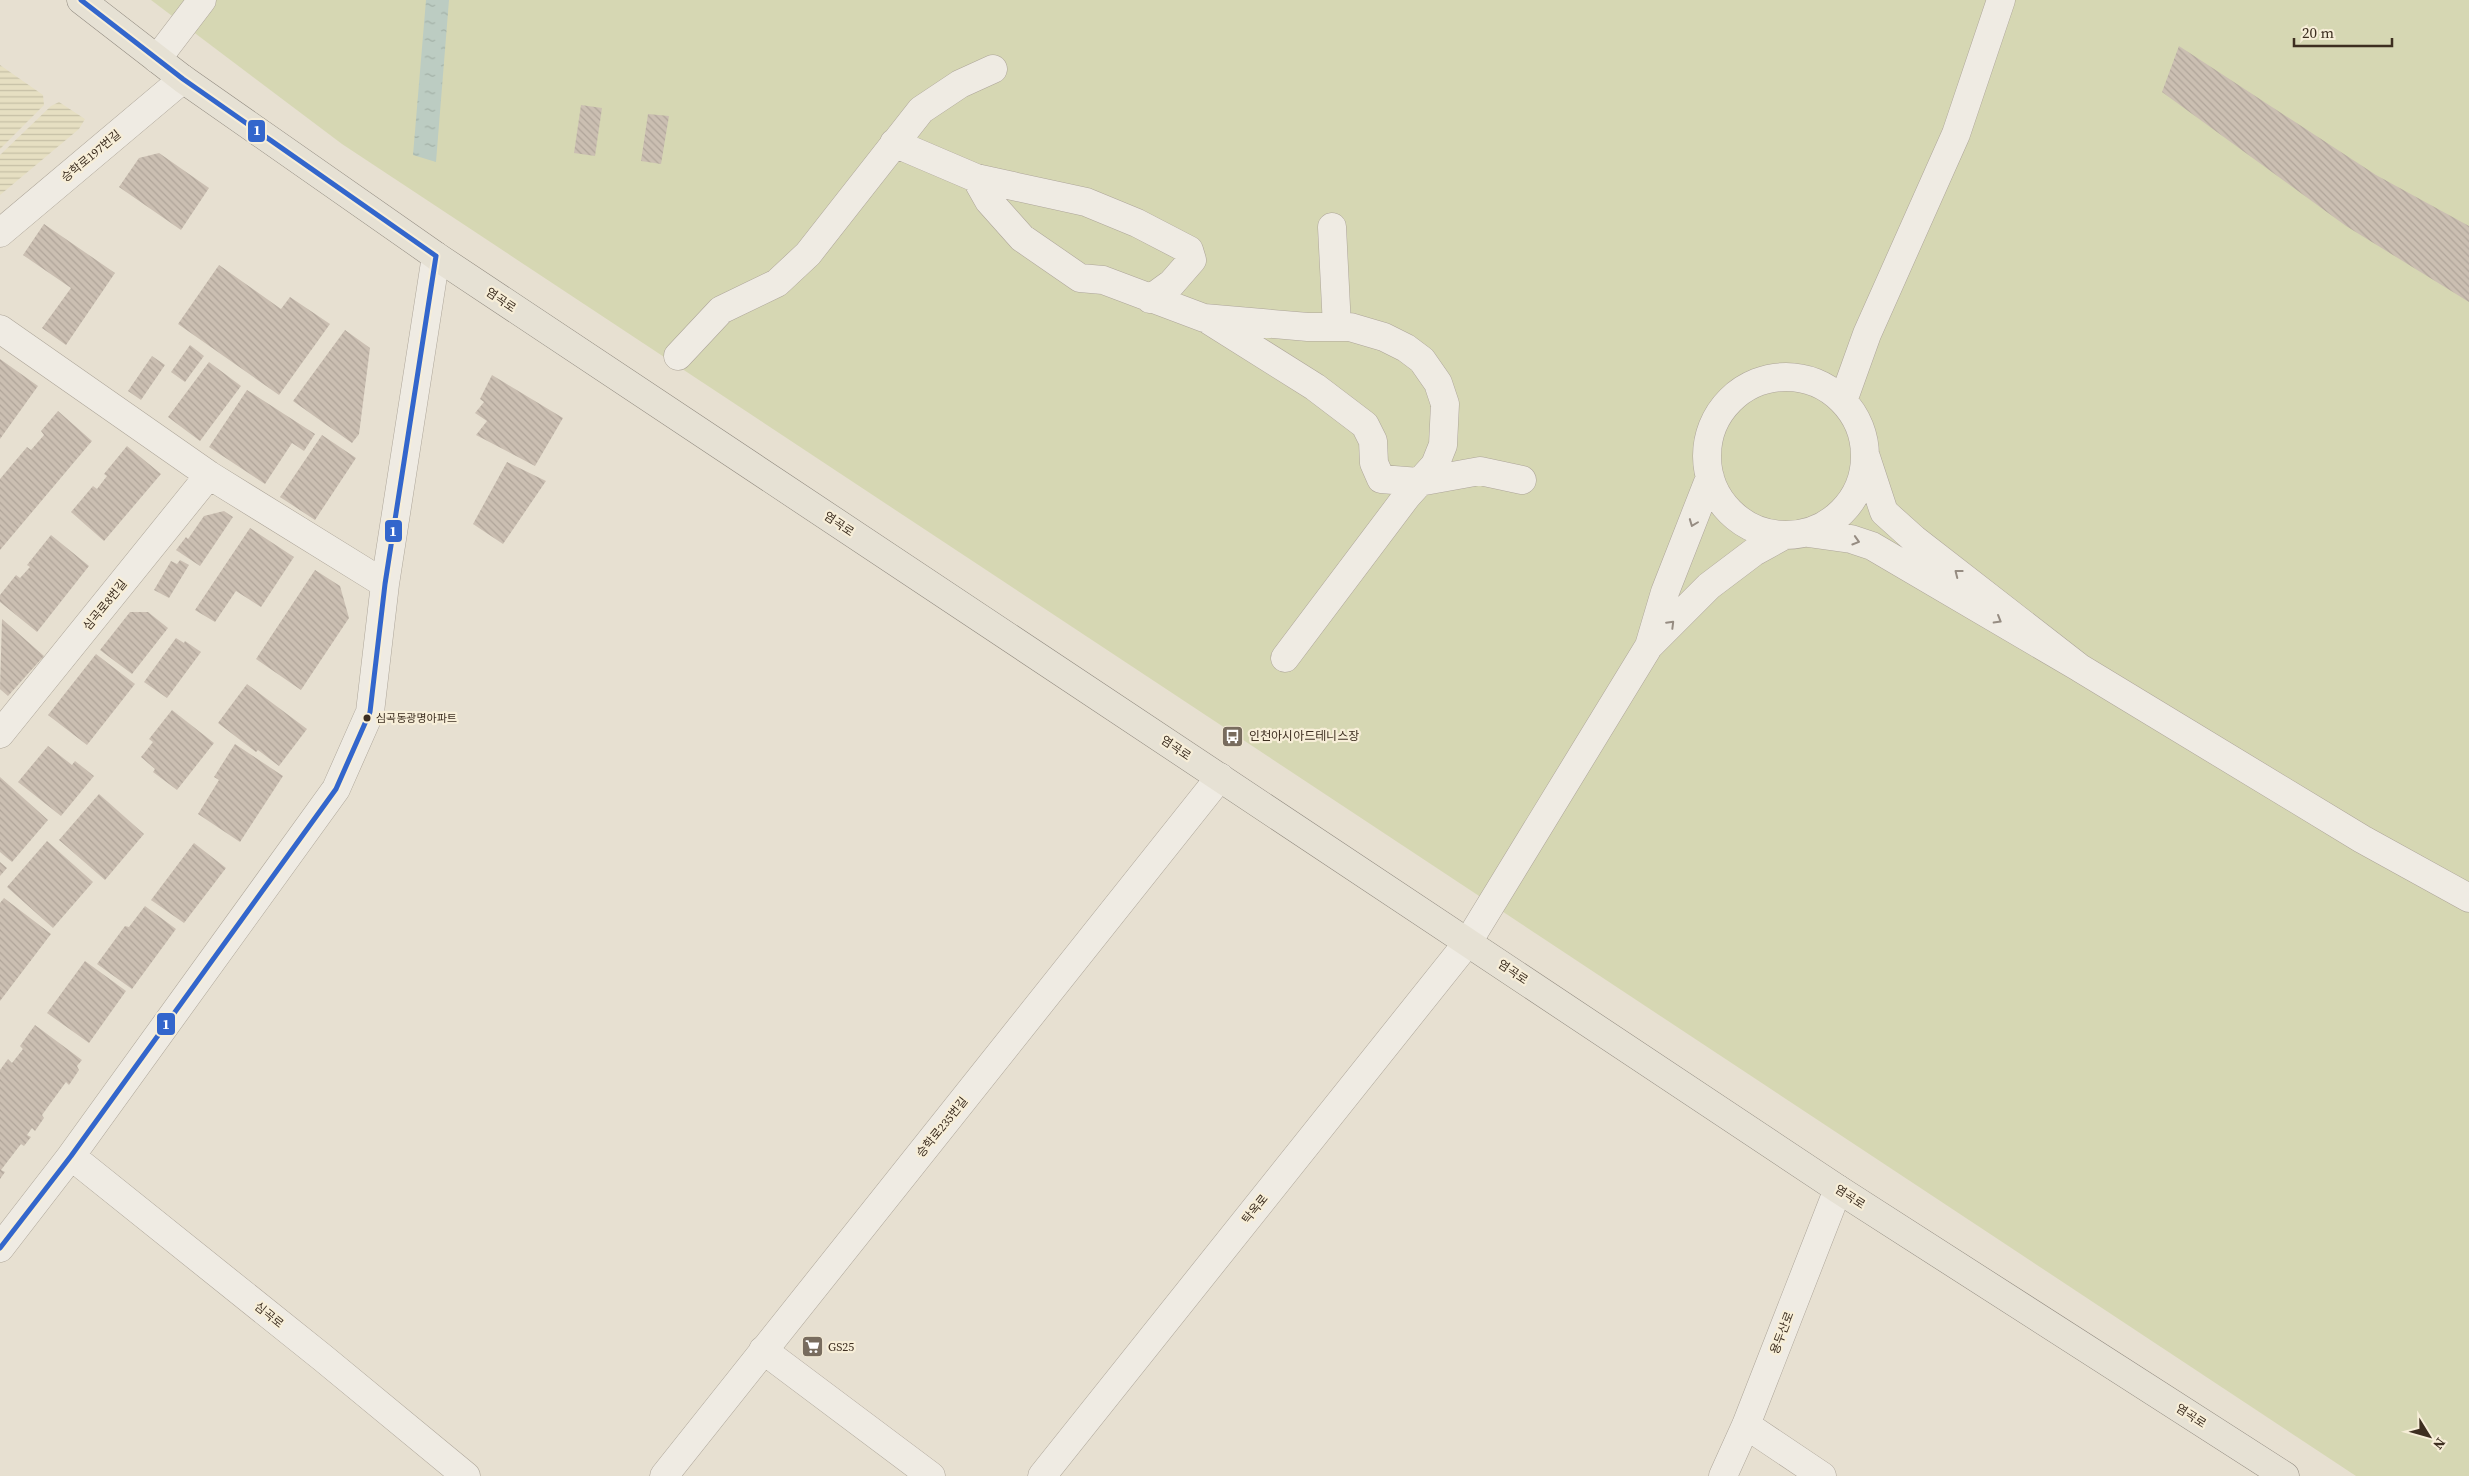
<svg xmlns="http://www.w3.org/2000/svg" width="2469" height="1476" font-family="'Source Serif 4','Noto Sans KR',serif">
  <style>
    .farmland { fill: url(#farmland-rules) }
    .green { fill: #d6d7b3 }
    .water { fill: url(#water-ripples) }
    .building { fill: url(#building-back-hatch) }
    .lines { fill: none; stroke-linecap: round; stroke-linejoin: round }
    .minor-casing { stroke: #ada599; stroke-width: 29 }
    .major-casing { stroke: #928b80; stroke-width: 29 }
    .minor { stroke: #efebe3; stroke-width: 28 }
    .major { stroke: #e6e1d4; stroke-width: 28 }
    .bus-1-casing { stroke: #f7eed8; stroke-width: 9 }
    .bus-1 { stroke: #36c; stroke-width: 5 }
    .oneway { stroke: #968c82 }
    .bus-dot { fill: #3d2e20; stroke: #f7eed8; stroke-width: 2 }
    .labels { text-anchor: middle; stroke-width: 4.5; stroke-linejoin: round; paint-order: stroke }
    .bus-label { font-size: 11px; fill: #3d2e20; stroke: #f7eed8; text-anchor: start }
    .street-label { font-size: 12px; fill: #3d2e20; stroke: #f7eed8 }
    .poi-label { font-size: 12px; fill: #3d2e20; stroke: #f7eed8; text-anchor: start }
    .line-badge { stroke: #f7eed8; stroke-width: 2 }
    .badge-label { font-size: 14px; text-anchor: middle; font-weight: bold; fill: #fff }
  </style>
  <defs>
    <pattern id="farmland-rules" width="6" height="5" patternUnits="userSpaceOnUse" patternTransform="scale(1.25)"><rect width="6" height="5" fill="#e6dfc2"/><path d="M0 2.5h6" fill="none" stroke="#c6c0a6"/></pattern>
    <pattern id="water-ripples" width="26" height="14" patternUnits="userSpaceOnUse" patternTransform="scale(1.25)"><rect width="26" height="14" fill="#bcccc2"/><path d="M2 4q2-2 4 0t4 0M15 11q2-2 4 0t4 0" fill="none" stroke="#a2b0a6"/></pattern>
    <pattern id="building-back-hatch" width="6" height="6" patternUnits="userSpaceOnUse" patternTransform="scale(1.25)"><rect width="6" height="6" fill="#cbbfb2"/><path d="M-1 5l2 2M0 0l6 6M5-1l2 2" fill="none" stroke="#afa499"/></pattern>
  </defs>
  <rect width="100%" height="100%" fill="#e7e0d1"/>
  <path class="farmland" d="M0 65 43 95 44 105 0 149Z
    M59 102 85 119 79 129 0 195V155L51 106Z"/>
  <path class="green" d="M151 0H2469V1476H2356L342 144Z"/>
  <path class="water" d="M426 0H449L436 162 413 155Z"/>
  <path class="building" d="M2179 46 2376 175 2469 226V302L2346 226 2162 92Z
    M581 105 602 108 595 156 574 153Z
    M648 114 669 116 661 164 641 161Z
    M159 153 209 188 181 230 119 187 139 158Z
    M44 224 115 273 66 345 42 328 71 288 23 255Z
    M219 265 281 309 290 297 330 324 279 395 178 324Z
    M345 330 370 348 359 434 352 443 293 401Z
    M190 345 204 356 185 382 171 372Z
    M152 356 165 365 141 400 128 391Z
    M0 359 38 386 0 439Z
    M209 362 241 386 200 441 168 417Z
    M492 375 563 418 535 466 476 435 487 421 475 413 484 402 480 399Z
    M247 390 315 434 304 451 292 443 265 484 209 447Z
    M58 411 92 441 0 550V479L27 447 31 450 44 435 41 431Z
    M322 435 356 458 315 520 280 497Z
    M127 446 161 474 104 541 71 512 93 486 97 489 107 476 104 474Z
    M507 462 546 481 503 544 473 524Z
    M224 511 233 517 200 566 176 550 186 537 188 539 204 516Z
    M250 528 294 557 261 607 236 591 215 622 195 610Z
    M51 535 89 566 37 632 0 602V595L16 575 20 578 30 567 27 565Z
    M180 560 189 565 169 598 154 590 171 561 177 564Z
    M315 570 340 586 349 618 301 690 256 659Z
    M130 612H148L168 628 132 674 100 650Z
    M2 619 44 656 8 696 0 689Z
    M176 638 184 643 185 641 201 652 167 698 144 682Z
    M96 654 135 684 87 745 48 715Z
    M247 684 307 729 279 766 258 750 256 752 218 723Z
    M172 710 214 743 177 790 153 772 155 769 141 757 153 742 149 739Z
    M235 744 283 776 240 842 198 814 219 780 214 777Z
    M48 746 72 765 75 761 94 776 61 816 18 782Z
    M0 777 48 820 12 862 0 852Z
    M99 794 144 834 105 880 59 840Z
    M47 841 93 882 53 928 7 887Z
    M194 843 226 868 184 923 151 900Z
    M0 862 7 868 0 876Z
    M4 898 51 934 0 1001V903Z
    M145 906 176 929 132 989 97 964 125 926 129 927Z
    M85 961 126 991 89 1043 47 1013Z
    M35 1025 82 1060 77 1066 79 1070 69 1085 66 1082 42 1115 44 1118 35 1131 32 1128 27 1135 31 1137 24 1146 21 1144 1 1170 5 1172 0 1179V1070L8 1059 12 1063 23 1049 20 1046Z"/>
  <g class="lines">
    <defs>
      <path id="minor" d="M157 59 202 0
        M894 143 976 178 1086 202 1137 223 1189 250 1192 260 1172 283 1150 299
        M976 178 989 201 1022 238 1080 278 1103 280 1204 318 1308 327H1350L1384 337 1406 348 1422 360 1438 383 1445 404 1443 445 1435 465 1407 496 1285 658
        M1332 227 1337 327
        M0 233 183 79
        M1210 321 1315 387 1365 425 1373 441 1374 463 1381 479 1419 482 1480 471 1522 480
        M0 329 209 475 385 584
        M678 356 721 310 777 283 808 254 921 110 960 84 993 69
        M1707 456a79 79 0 1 1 158 0a79 79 0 1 1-158 0Z
        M1843 401 1867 334 1956 134 2001 0
        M1710 477 1665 592 1649 646 1709 586 1754 552 1783 536
        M1808 533 1851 539 1872 546 2080 668 1914 539 1884 512 1865 454
        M2080 668 2362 839 2469 898
        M0 734 209 475
        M71 1156 323 1358 466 1476
        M0 1248 71 1156 336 789 370 712 385 584 436 256
        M763 1350 931 1476
        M1746 1425 1822 1476
        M664 1476 1220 777
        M1042 1476 1468 942 1649 646
        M1723 1476 1746 1425 1838 1189"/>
      <path id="major" d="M81 0 183 79 436 256 1838 1189 2285 1476"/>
    </defs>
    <use href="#minor" class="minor-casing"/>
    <use href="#major" class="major-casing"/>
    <use href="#minor" class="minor"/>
    <use href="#major" class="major"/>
    <defs>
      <path id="bus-1" d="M81 0 183 79 436 256
        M0 1248 71 1156 336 789 370 712 385 584 436 256"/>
    </defs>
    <use href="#bus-1" class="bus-1-casing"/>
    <use href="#bus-1" class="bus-1"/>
  </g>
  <defs><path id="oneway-chevron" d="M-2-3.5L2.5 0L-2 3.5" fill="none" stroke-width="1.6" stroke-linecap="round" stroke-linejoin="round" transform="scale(1.25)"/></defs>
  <g class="oneway">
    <use href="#oneway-chevron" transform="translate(1693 523) rotate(111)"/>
    <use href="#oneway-chevron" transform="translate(1856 541) rotate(17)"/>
    <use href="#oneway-chevron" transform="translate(1958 573) rotate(-142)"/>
    <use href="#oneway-chevron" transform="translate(1998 620) rotate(30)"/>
    <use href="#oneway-chevron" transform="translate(1671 624) rotate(-45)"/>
  </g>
  <defs>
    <symbol id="bus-square" viewBox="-11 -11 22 22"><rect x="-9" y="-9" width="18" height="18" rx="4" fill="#786c5e" stroke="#f7eed8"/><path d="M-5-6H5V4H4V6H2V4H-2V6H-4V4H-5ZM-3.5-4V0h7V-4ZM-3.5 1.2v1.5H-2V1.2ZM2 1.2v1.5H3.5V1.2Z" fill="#fff"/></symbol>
    <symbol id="supermarket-square" viewBox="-11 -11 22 22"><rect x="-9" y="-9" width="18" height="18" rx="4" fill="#786c5e" stroke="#f7eed8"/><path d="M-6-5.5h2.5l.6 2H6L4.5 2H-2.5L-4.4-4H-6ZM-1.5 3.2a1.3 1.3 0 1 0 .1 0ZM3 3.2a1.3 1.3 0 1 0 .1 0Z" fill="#fff"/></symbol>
  </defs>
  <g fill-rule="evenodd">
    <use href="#bus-square" x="1220" y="724" width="25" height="25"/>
    <use href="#supermarket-square" x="800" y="1334" width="25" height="25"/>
  </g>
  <circle class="bus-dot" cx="367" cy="718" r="4.5"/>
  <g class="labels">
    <g class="bus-label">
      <text x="376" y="722">심곡동광명아파트</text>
    </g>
    <g class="street-label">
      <text transform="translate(91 156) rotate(-40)" y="4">승학로197번길</text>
      <text transform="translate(501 300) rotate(34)" y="4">염곡로</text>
      <text transform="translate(839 524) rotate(34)" y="4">염곡로</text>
      <text transform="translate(105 605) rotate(-51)" y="4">심곡로8번길</text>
      <text transform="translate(1176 748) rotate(34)" y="4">염곡로</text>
      <text transform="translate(1513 972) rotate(34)" y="4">염곡로</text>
      <text transform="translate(942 1127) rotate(-51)" y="4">승학로235번길</text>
      <text transform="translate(1850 1197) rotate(33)" y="4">염곡로</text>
      <text transform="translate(1255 1209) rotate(-51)" y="4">탁옥로</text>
      <text transform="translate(269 1315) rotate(39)" y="4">심곡로</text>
      <text transform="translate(1782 1333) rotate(-69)" y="4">용두산로</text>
      <text transform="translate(2191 1416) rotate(33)" y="4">염곡로</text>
    </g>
    <g class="poi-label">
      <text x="1249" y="740">인천아시아드테니스장</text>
      <text x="828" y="1351">GS25</text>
    </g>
  </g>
  <g class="line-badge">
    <rect x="247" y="119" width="19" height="24" rx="5" fill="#36c"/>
    <rect x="384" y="519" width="19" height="24" rx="5" fill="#36c"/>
    <rect x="156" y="1012" width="20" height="24" rx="5" fill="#36c"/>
  </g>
  <g class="badge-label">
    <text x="257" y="135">1</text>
    <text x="393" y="536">1</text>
    <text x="166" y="1029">1</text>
  </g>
  <g transform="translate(2429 1436) rotate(127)" stroke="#f7eed8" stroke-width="4" paint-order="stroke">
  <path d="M0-4L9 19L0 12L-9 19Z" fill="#3d2e20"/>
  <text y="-8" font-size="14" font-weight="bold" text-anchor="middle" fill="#3d2e20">N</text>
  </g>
  <path d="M2294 38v8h98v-8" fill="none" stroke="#3d2e20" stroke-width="2.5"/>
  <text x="2302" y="38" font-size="15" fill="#3d2e20" stroke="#f7eed8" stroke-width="4" paint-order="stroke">20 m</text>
</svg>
